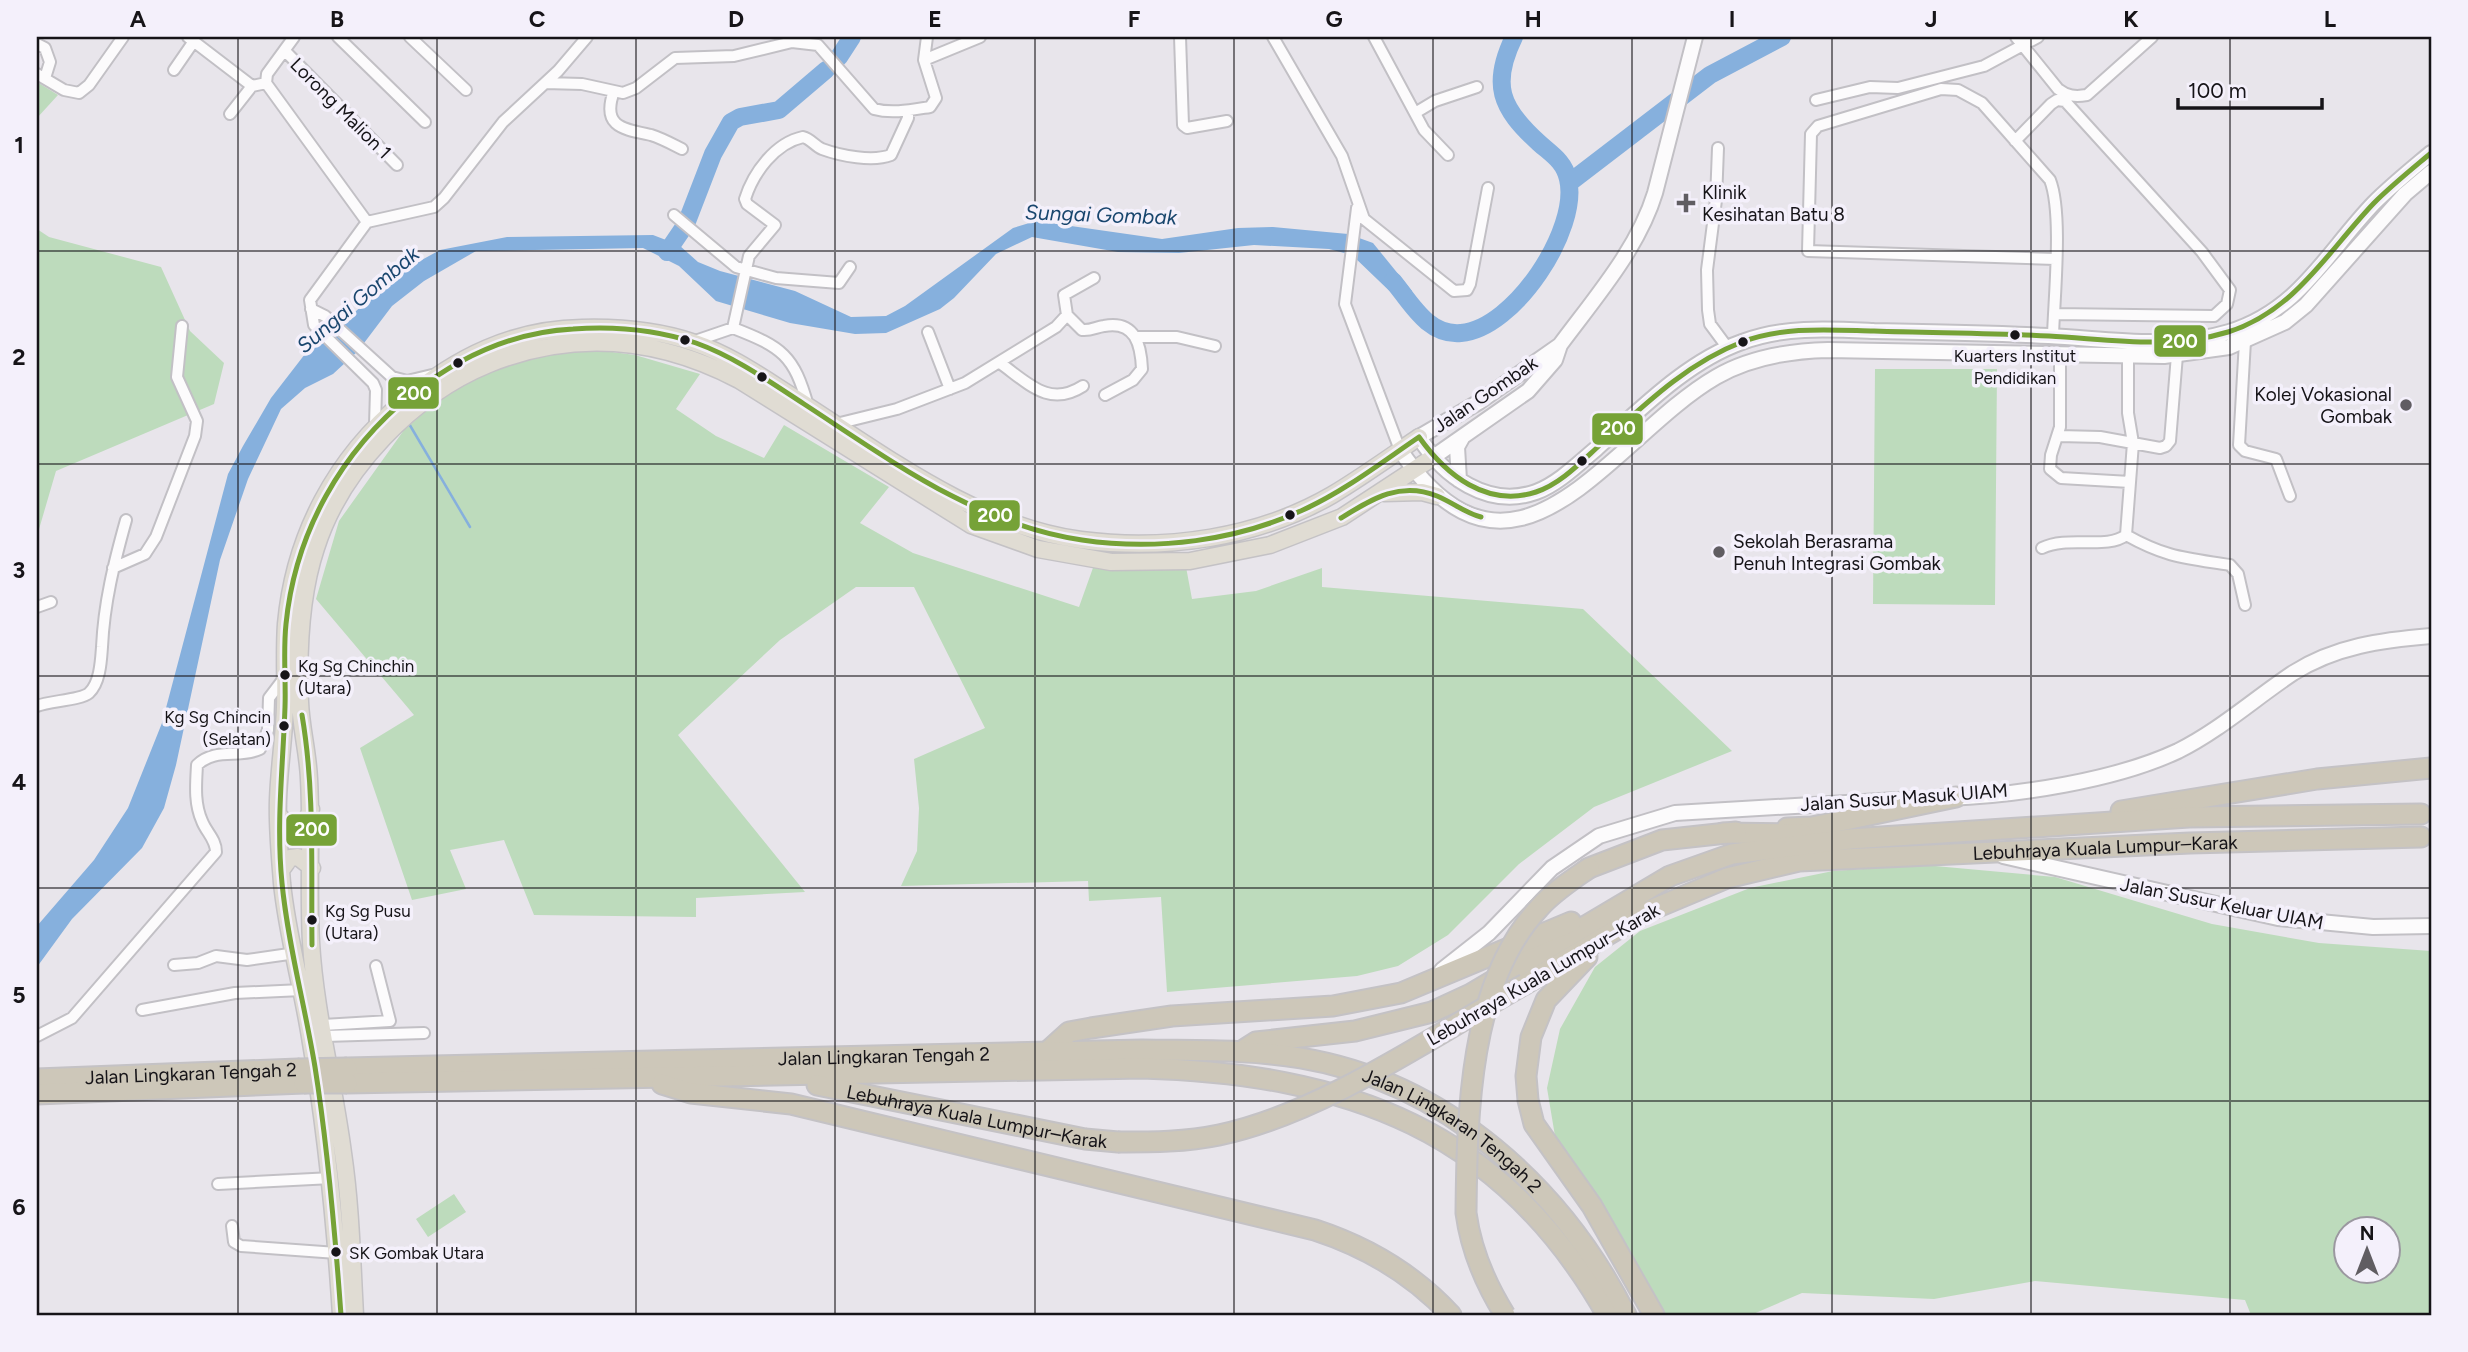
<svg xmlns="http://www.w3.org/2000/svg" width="2468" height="1352" font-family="Figtree,sans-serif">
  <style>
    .green { fill: #bddbbc; fill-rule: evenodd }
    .water { fill: #86b0dd }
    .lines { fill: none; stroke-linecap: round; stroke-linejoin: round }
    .stream { stroke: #86b0dd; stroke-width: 2.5 }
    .river { stroke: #86b0dd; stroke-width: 18 }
    .street-casing { stroke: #c2c0c5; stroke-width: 14 }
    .secondary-casing { stroke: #c2c0c5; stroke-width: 18 }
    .primary-casing { stroke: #c4c2c5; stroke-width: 19 }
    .highway-casing { stroke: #c4c2c5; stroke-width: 23 }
    .street { stroke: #fcfbfc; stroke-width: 10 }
    .secondary { stroke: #fcfbfc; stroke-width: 14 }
    .primary { stroke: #e0dcd3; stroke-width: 16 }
    .highway { stroke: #cdc7b9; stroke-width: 19 }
    .highway-bridge-casing { stroke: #c4c2c5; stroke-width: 23; stroke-linecap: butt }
    .highway-bridge { stroke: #cdc7b9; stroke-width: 19 }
    .bus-1-casing { stroke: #f4f0fb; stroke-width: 10 }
    .bus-1 { stroke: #76a237; stroke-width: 5 }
    .grid { fill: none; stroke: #161418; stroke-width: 2; stroke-opacity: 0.55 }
    .poi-dot { fill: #605d62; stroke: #f4f0fb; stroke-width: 2.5 }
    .bus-dot { fill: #161418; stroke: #f4f0fb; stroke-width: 2.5 }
    .labels { text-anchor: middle; stroke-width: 7; stroke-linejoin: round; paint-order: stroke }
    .bus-label { font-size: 17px; fill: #161418; stroke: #f4f0fb; text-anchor: start }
    .street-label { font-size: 19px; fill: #161418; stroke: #f4f0fb }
    .poi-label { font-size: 19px; fill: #161418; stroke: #f4f0fb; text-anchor: start }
    .water-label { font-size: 21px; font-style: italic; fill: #19466e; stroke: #f4f0fb }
    .line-badge { stroke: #f4f0fb; stroke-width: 2.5 }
    .badge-label { font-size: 19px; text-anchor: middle; font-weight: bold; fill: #fff }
    .neatline { fill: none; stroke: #161418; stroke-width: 2.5 }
    .grid-label { font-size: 23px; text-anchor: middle; font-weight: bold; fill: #161418 }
  </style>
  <rect width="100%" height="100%" fill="#e8e5eb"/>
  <path class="green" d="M37 82 58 95 37 118Z
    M37 229 49 237 161 267 190 331 224 363 214 404 56 471 37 536Z
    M583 348 635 355 700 374 676 409 716 436 764 458 784 425 889 487 860 523 913 553 1079 607 1094 565 1138 571 1186 567 1192 599 1256 591 1322 568V587L1583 609 1732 751 1594 807 1519 864 1448 935 1398 966 1357 976 1167 992 1161 897 1089 901 1088 881 901 886 917 851 919 808 914 759 985 728 914 587H856L780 640 678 735 805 892 696 898V917L534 915 504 840 450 850 466 889 412 900 360 748 414 715 316 599 339 521 404 430 457 384 526 359Z
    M1875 369H1997L1995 605 1873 604Z
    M1924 865 2055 877 2212 924 2319 943 2431 951V1315H2251L2245 1300 2035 1281 1934 1299 1802 1293 1751 1315H1666L1609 1214 1555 1136 1547 1088 1560 1029 1595 967 1640 931 1750 888 1833 871ZM2346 1230H2388V1272H2346Z
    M454 1194 466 1212 428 1237 416 1219Z"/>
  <path class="water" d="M1036 221 1162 239 1238 228 1273 227 1348 234 1373 243 1412 291 1403 304 1352 255 1329 249 1254 245 1179 253 1118 252 1032 237 996 254 954 298 940 309 886 333 855 334 790 323 716 301 679 266 643 248 476 251 424 281 392 306 358 351 333 374 305 388 281 409 248 479 220 560 176 765 164 808 142 848 72 919 37 967V926L94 860 128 808 162 723 228 474 243 446 271 398 305 354 407 268 440 250 507 237 653 235 679 245 698 262 720 271 795 291 851 317 886 316 905 306 1013 228Z"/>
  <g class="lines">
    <path class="stream" d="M408 422 470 527"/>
    <path class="river" d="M839 57 852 37
      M1569 183 1710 75 1782 37
      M667 252 686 224 713 154 731 122 740 117 779 110 826 70
      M1393 281C1411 303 1428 336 1461 333 1514 329 1580 229 1568 179 1564 161 1551 154 1539 143 1500 108 1491 84 1514 37"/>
    <defs>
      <path id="street" d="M188 37 252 86 266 83
        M338 37 425 122
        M410 37 466 90
        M1180 37 1183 125 1187 128 1227 121
        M1273 37 1342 156 1364 219 1454 291 1467 290 1470 284 1488 188
        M1374 37 1424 130 1448 155
        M2016 37 2058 89C2067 96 2075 97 2087 95L2152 37
        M37 44 45 48 50 62 45 78
        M285 51 397 165
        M924 60 980 37
        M174 70 194 41
        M37 74 64 90 79 93 89 85 123 37
        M266 83 367 222
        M266 83 267 74 294 37
        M545 83 582 84 623 93 636 88 675 58 734 56 792 42 818 45 874 109C892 114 911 110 930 107L936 98 924 60 927 37
        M614 91C601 127 623 129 651 135 661 138 672 144 682 149
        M1816 100 1870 87 1898 88 1984 66 2038 37
        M1415 113 1435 101 1477 87
        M230 114 252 86
        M2015 141 2051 104 2057 100 2065 101 2202 252 2230 290 2227 304 2214 316 2054 314
        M1718 148 1716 200 1707 270 1708 310 1710 324 1727 347
        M1357 208 1345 304 1400 450
        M674 215 736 267 776 278 839 283 850 267
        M311 309 325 316 392 377 407 381 432 375
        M1067 315 1082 330C1091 331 1096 327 1104 326 1136 320 1141 346 1142 369L1133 380 1105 395
        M733 328 749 256 775 225 747 204 745 199C753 173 775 143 803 137 811 139 815 146 822 149 841 156 873 162 891 155L908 118V111
        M928 332 950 389
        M2053 336C2054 298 2063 213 2050 180L1982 103 1958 90 1941 89 1818 126 1811 134 1808 251 2055 259
        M1138 337H1177L1215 346
        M2245 341 2239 445 2245 451 2276 459 2290 496
        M692 342 733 328C782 347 794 355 808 406
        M2060 354V427L2051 455 2050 469 2061 478 2130 482
        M1000 363C1028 383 1049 408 1083 386
        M836 424 897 409 965 383 1056 327 1067 315 1064 295 1094 278
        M375 425 376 390 373 383 314 325 310 300 367 222 434 207 444 198 503 122 558 71 587 37
        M2059 436 2100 437 2160 448 2166 446 2170 441 2177 355
        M2126 535 2133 443 2128 413V356
        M2126 535C2167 558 2186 558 2230 565L2238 574 2245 605
        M2042 548C2068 535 2107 550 2126 535
        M113 568 145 554 156 537 195 436 197 421 177 377 182 326
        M37 607 51 602
        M37 706C49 701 81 700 89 693 100 683 101 661 102 647 104 603 114 563 126 520
        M174 965 198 963 216 956 247 960 296 953
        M142 1010 235 993 302 990
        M323 1025 390 1021 376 966
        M37 1036 72 1018 216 852C216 839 206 832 202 821 194 803 196 784 197 765 216 747 239 759 260 749L268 730 269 698 285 677
        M325 1036 424 1033
        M218 1184 332 1178
        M232 1226 234 1242 241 1246 337 1253"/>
      <path id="secondary" d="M1560 345 1479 402 1419 437C1443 476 1488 509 1536 492 1558 484 1579 463 1597 448 1640 410 1686 362 1742 342 1784 326 1830 329 1874 331 1933 332 1991 333 2049 336 2109 339 2170 350 2229 332 2300 310 2326 253 2374 203 2392 185 2412 169 2431 153
        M1400 450C1515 620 1611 438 1716 377 1750 357 1789 351 1828 350L2164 356 2229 347 2285 322 2306 305 2405 194 2431 172
        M1432 458 1528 391 1555 360 1560 345C1594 299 1638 249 1655 193L1695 37
        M1459 480 1457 447 1462 438
        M1948 798C2018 795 2114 781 2178 751 2220 730 2254 699 2293 673 2336 646 2382 640 2431 636
        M2003 856 2278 918 2373 927 2431 926
        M1442 970 1489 933 1552 868 1599 836 1675 813 1914 799"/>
      <path id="primary" d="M1384 493 1422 492 1437 496
        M278 814 286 824 298 826 306 822 311 809
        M282 869 290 858 298 857 312 868
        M341 1315C335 1221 326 1129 310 1037 302 986 287 934 282 883 280 856 277 828 278 800 279 769 284 738 285 707 286 679 284 652 286 624 294 535 336 457 404 401 456 357 513 329 582 328 619 327 660 331 695 343 731 355 763 378 795 398 882 453 975 526 1081 540 1166 551 1258 538 1332 495 1362 477 1390 457 1419 437
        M355 1315C352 1261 351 1207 343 1153 334 1083 315 1012 311 942 308 888 312 833 309 779 308 753 301 728 300 702 298 652 300 596 316 548 341 469 413 395 489 364 574 330 659 338 739 380L971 525 1038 549 1111 562 1190 561 1270 545 1342 517 1432 458"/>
      <g id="highway">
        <path d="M2121 811 2317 779 2431 768"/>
        <path d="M1787 828 1812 827 1956 797"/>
        <path d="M1723 833 1802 834"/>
        <path d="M1589 868 1662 840 1736 832"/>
        <path d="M1587 957 1546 1000 1531 1037 1526 1076 1528 1100 1534 1124 1592 1206 1654 1315"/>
        <path id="s1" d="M1525 984 1646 912 1727 878 1799 861 2190 843 2421 837"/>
        <path d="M1245 1049 1256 1042 1355 1031 1432 1012 1471 994 1670 876 1732 854 1850 839 2189 817 2421 814"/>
        <path d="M1048 1051 1069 1032 1091 1028 1172 1016 1333 1006 1401 993 1571 922"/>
        <path id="s2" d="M347 1068 1142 1050C1195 1051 1249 1049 1301 1058 1446 1082 1562 1188 1626 1315"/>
        <path id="s3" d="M37 1079 298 1069"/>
        <path d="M347 1083 1142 1068C1347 1074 1502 1129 1607 1315"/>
        <path d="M662 1084 691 1093 791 1104 1315 1230C1367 1247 1414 1275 1451 1315"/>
        <path id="s4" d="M817 1085 1085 1139 1118 1142"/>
        <path d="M37 1094 304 1083"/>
      </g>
    </defs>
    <use href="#street" class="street-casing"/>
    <use href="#secondary" class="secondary-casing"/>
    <use href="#primary" class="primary-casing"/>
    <use href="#highway" class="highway-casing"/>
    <use href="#street" class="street"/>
    <use href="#secondary" class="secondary"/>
    <use href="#primary" class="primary"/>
    <use href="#highway" class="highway"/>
    <defs>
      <path id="highway-bridge" d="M298 1069 347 1068
        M304 1083H347
        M1118 1142C1152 1142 1186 1142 1219 1135 1323 1113 1433 1036 1525 984
        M1505 1315C1485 1283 1471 1250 1466 1213 1467 1116 1469 982 1539 908 1553 892 1572 880 1589 868"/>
    </defs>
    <use href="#highway-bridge" class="highway-bridge-casing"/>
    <use href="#highway-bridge" class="highway-bridge"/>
    <defs>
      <path id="bus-1" d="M1341 518C1372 499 1400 481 1437 496 1452 502 1465 513 1481 517
        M302 715C315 791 311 868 312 945
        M341 1315C335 1232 328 1149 315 1067 305 1006 288 945 282 883 276 823 283 767 285 707 286 680 283 652 286 624 295 533 341 451 412 394 459 357 513 332 573 329 614 326 657 330 696 343 735 357 770 382 804 404 890 460 977 525 1082 540 1156 551 1237 541 1305 509 1346 490 1382 462 1419 437 1446 475 1487 508 1536 492 1561 484 1582 461 1601 444 1644 405 1687 363 1742 342 1784 326 1830 330 1874 331 1932 333 1991 333 2049 336 2108 339 2170 350 2228 332 2295 311 2328 251 2374 203 2392 185 2412 169 2431 153"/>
    </defs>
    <use href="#bus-1" class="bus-1-casing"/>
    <use href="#bus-1" class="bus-1"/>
  </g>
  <path class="grid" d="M238 37V1315M437 37V1315M636 37V1315M835 37V1315M1035 37V1315M1234 37V1315M1433 37V1315M1632 37V1315M1832 37V1315M2031 37V1315M2230 37V1315M37 251H2431M37 464H2431M37 676H2431M37 888H2431M37 1101H2431"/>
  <g class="poi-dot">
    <path d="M1682.5 192.5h7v7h7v7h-7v7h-7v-7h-7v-7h7z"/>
    <circle cx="2406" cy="405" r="7"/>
    <circle cx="1719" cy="552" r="7"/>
  </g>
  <g class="bus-dot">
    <circle cx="2015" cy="335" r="6"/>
    <circle cx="685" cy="340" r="6"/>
    <circle cx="1743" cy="342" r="6"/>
    <circle cx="458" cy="363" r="6"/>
    <circle cx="762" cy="377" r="6"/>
    <circle cx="1582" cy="461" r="6"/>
    <circle cx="1290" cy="515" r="6"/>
    <circle cx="285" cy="675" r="6"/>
    <circle cx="284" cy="726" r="6"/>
    <circle cx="312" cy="920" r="6"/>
    <circle cx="336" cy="1252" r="6"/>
  </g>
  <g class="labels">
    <g class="bus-label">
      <text x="2015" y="362" text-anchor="middle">Kuarters Institut<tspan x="2015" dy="22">Pendidikan</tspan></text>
      <text x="298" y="672">Kg Sg Chinchin<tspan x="298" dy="22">(Utara)</tspan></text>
      <text x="271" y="723" text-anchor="end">Kg Sg Chincin<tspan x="271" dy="22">(Selatan)</tspan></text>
      <text x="325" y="917">Kg Sg Pusu<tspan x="325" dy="22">(Utara)</tspan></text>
      <text x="349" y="1259">SK Gombak Utara</text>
    </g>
    <g class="street-label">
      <text transform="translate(341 108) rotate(45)" y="7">Lorong Malion 1</text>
      <text transform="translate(1485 394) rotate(-34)" y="7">Jalan Gombak</text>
      <text transform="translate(1904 797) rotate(-4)" y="7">Jalan Susur Masuk UIAM</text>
      <text dy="7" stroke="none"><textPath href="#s1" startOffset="609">Lebuhraya Kuala Lumpur–Karak</textPath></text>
      <text transform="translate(2222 903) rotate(11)" y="7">Jalan Susur Keluar UIAM</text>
      <text transform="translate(1543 974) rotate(-30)" y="7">Lebuhraya Kuala Lumpur–Karak</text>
      <text dy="7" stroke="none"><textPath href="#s2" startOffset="537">Jalan Lingkaran Tengah 2</textPath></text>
      <text dy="7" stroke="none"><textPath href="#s3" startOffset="154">Jalan Lingkaran Tengah 2</textPath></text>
      <text dy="7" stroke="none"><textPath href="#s4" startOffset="163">Lebuhraya Kuala Lumpur–Karak</textPath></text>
      <text dy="7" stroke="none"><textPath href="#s2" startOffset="1125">Jalan Lingkaran Tengah 2</textPath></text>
    </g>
    <g class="poi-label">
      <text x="1702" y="199">Klinik<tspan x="1702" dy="22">Kesihatan Batu 8</tspan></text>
      <text x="2392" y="401" text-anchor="end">Kolej Vokasional<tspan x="2392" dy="22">Gombak</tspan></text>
      <text x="1733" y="548">Sekolah Berasrama<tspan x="1733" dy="22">Penuh Integrasi Gombak</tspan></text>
    </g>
    <g class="water-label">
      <text transform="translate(1101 215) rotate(2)" y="7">Sungai Gombak</text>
      <text transform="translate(358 300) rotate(-40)" y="7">Sungai Gombak</text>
    </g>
  </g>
  <g class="line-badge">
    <rect x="2153" y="324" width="54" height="34" rx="7" fill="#76a237"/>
    <rect x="387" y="376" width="53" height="34" rx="7" fill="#76a237"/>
    <rect x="1591" y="412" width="53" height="34" rx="7" fill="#76a237"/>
    <rect x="968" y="499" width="53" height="33" rx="7" fill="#76a237"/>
    <rect x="285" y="813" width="53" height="34" rx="7" fill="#76a237"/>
  </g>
  <g class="badge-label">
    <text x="2180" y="348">200</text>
    <text x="414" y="400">200</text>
    <text x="1618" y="435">200</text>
    <text x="995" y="522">200</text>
    <text x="312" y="836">200</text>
  </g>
  <rect width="2468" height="1352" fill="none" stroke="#f4f0fb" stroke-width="77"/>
  <g transform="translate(2367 1250)"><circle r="33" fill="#f4f0fb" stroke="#9b98a0" stroke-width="2"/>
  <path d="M0-5L12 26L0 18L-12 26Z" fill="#605d62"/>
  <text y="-10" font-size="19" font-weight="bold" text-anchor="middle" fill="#161418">N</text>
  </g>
  <path d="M2178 98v10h144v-10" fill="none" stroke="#161418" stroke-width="3.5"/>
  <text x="2188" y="98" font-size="21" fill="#161418" stroke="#f4f0fb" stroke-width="5" paint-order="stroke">100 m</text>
  <rect x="38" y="38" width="2392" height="1276" class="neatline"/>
  <g class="grid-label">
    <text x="138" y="27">A</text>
    <text x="337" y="27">B</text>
    <text x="537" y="27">C</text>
    <text x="736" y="27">D</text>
    <text x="935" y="27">E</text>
    <text x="1134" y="27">F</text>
    <text x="1334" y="27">G</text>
    <text x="1533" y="27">H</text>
    <text x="1732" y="27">I</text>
    <text x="1931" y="27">J</text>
    <text x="2131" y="27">K</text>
    <text x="2330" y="27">L</text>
    <text x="19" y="153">1</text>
    <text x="19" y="365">2</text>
    <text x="19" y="578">3</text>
    <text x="19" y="790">4</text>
    <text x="19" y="1003">5</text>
    <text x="19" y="1215">6</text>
  </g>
</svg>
